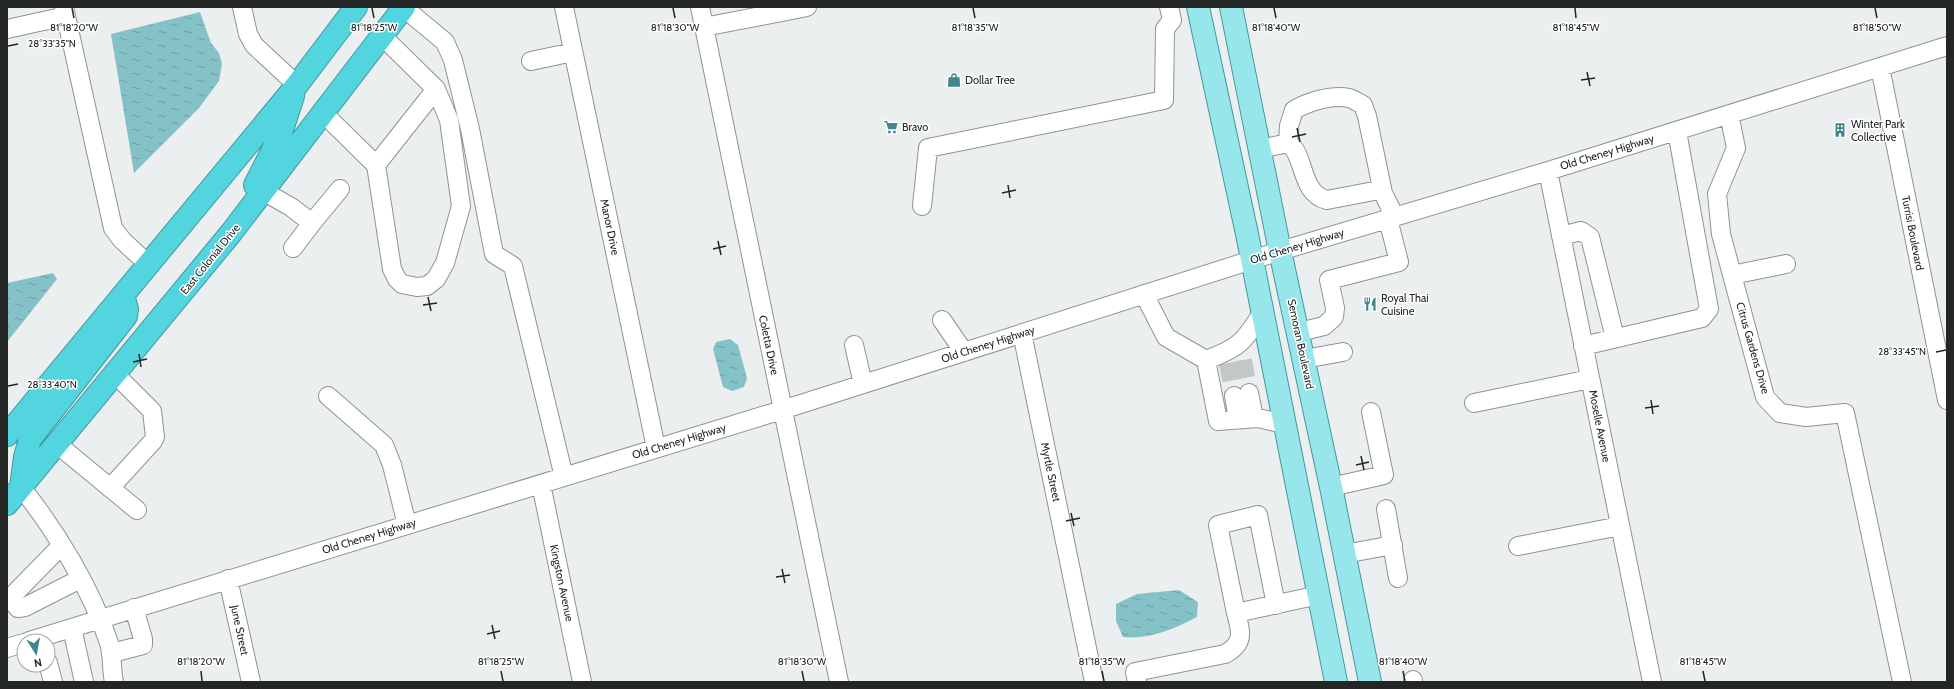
<svg xmlns="http://www.w3.org/2000/svg" width="1954" height="689" font-family="Cabin,sans-serif">
  <style>
    .water { fill: url(#water-ripples) }
    .lines { fill: none; stroke-linecap: round; stroke-linejoin: round }
    .minor-tunnel { stroke: #c3c7c8; stroke-width: 18; stroke-dasharray: 18 9; stroke-linecap: butt }
    .minor-casing { stroke: #909394; stroke-width: 20 }
    .major-casing { stroke: #42989e; stroke-width: 24 }
    .highway-casing { stroke: #42989e; stroke-width: 24 }
    .minor { stroke: #fff; stroke-width: 18 }
    .major { stroke: #97e6ec; stroke-width: 22 }
    .highway { stroke: #52d5df; stroke-width: 22 }
    .ticks { fill: none; stroke: #242626; stroke-width: 1.5 }
    .labels { text-anchor: middle; stroke-width: 3; stroke-linejoin: round; paint-order: stroke }
    .poi-label { font-size: 11px; fill: #242626; stroke: #fff; text-anchor: start }
    .street-label { font-size: 11px; fill: #242626; stroke: #fff }
    .ticks-label { font-size: 10px; text-anchor: middle; fill: #242626; stroke: #fff; stroke-width: 3; stroke-linejoin: round; paint-order: stroke }
  </style>
  <defs>
    <pattern id="water-ripples" width="26" height="14" patternUnits="userSpaceOnUse"><rect width="26" height="14" fill="#85c2c7"/><path d="M2 4q2-2 4 0t4 0M15 11q2-2 4 0t4 0" fill="none" stroke="#6d9da1"/></pattern>
  </defs>
  <rect width="100%" height="100%" fill="#ebeff0"/>
  <path class="water" d="M200 12 211 43 219 53 222 64 219 81 199 108 134 173 111 34Z
    M53 273 57 279 7 342V283Z
    M730 339 738 345 747 378 744 387 732 391 723 387 713 349 716 342Z
    M1179 590 1198 602 1197 617C1174 629 1149 640 1123 637L1116 621V604L1137 594Z"/>
  <g class="lines">
    <path class="minor-tunnel" d="M1243 360 1249 393
      M1228 363 1234 396"/>
    <defs>
      <path id="minor" d="M64 7 113 228 122 240 148 264
        M242 7 248 34 254 45 297 85
        M403 7 445 42 453 60 470 129 494 254 513 266 564 477
        M564 7 656 448
        M700 7 839 682
        M704 27 807 7
        M7 29 66 16
        M531 61 573 52
        M1880 67 1947 400
        M323 113 376 165 392 269 397 279 402 284 417 287 427 286 436 279 445 263 461 206 449 120 436 89 382 36
        M1729 114 1736 148 1717 194 1721 234 1765 397 1780 413 1806 417 1845 413 1902 682
        M1288 143 1289 126 1294 110C1308 102 1332 94 1349 98 1353 99 1359 103 1363 105L1367 116 1383 193
        M1260 149 1288 143C1306 154 1299 193 1327 200L1379 190 1383 193 1395 217
        M376 165 436 89
        M1548 171 1652 682
        M263 191 291 207 312 223 293 248
        M922 206 928 148 1164 100 1165 29 1172 20 1169 7
        M312 223 340 189
        M1561 236 1581 231 1590 237 1615 338
        M1732 275 1786 264
        M1144 294 1166 337 1206 360 1218 421 1258 418 1284 424
        M942 320 964 352
        M1299 332 1324 326 1334 317 1335 308 1329 280 1399 262 1388 219
        M1022 333 1094 682
        M854 345 863 384
        M1583 346 1702 318 1709 309 1677 131
        M1304 359 1343 352
        M1206 360C1239 348 1244 342 1262 313
        M1249 393 1254 418
        M328 396 384 445 392 465 407 525
        M1234 396 1238 419
        M1474 403 1590 379
        M57 444 137 510
        M541 484 582 682
        M21 487C56 531 91 588 109 643 113 655 111 669 114 682
        M1331 487 1384 475 1371 412
        M110 488 153 441 155 437 152 411 115 374
        M1386 509 1398 578
        M61 546 14 594 13 602 18 608 25 607 80 579
        M1518 546 1620 526
        M1344 554 1393 545
        M228 579 251 682
        M1236 613 1218 525 1258 515 1276 605
        M72 628 84 682
        M29 641 782 410 1280 251 1548 171 1947 46
        M7 648 24 643
        M112 653 143 645V639L134 608
        M48 663 53 682
        M1413 680V682
        M1137 682 1135 672 1225 654C1245 643 1241 632 1236 613L1319 595"/>
      <path id="major" d="M1198 7 1247 234 1336 682
        M1231 7 1280 251 1331 487 1370 682"/>
      <path id="highway" d="M255 185 280 136 293 96
        M7 435 297 85 356 7
        M21 487 25 457 30 439 126 316 127 309 123 295
        M7 504 231 233 404 7"/>
    </defs>
    <use href="#minor" class="minor-casing"/>
    <use href="#major" class="major-casing"/>
    <use href="#highway" class="highway-casing"/>
    <use href="#minor" class="minor"/>
    <use href="#major" class="major"/>
    <use href="#highway" class="highway"/>
  </g>
  <path class="ticks" d="M72 8 74 18M372 8 374 18M673 8 675 18M973 8 975 18M1274 8 1276 18M1575 8 1576 18M1875 8 1877 18M8 46 18 44M1587 72 1590 86M1581 80 1595 78M1297 128 1300 142M1292 137 1306 134M1008 185 1010 198M1002 193 1016 190M718 241 721 255M713 249 726 246M428 297 431 311M423 305 437 303M1936 352 1946 350M139 354 141 367M133 362 147 359M8 386 18 384M1651 400 1653 414M1645 408 1659 406M1361 456 1364 470M1356 465 1369 462M1071 513 1074 526M1066 521 1080 518M782 569 785 583M776 577 790 575M492 625 495 639M487 634 500 631M201 671 202 681M501 671 503 681M802 671 804 681M1102 671 1104 681M1403 671 1405 681M1703 671 1705 681"/>
  <defs>
    <symbol id="shop-bare" viewBox="-9 -9 18 18"><path d="M-5-2.5h2.3a2.7 3.5 0 0 1 5.4 0H5L5.5 6h-11ZM-1.5-2.5h3a1.5 2.3 0 0 0-3 0Z" fill="#40878d" stroke="#fff" stroke-width="2.5" paint-order="stroke"/></symbol>
    <symbol id="supermarket-bare" viewBox="-9 -9 18 18"><path d="M-6-5.5h2.5l.6 2H6L4.5 2H-2.5L-4.4-4H-6ZM-1.5 3.2a1.3 1.3 0 1 0 .1 0ZM3 3.2a1.3 1.3 0 1 0 .1 0Z" fill="#40878d" stroke="#fff" stroke-width="2.5" paint-order="stroke"/></symbol>
    <symbol id="building-bare" viewBox="-9 -9 18 18"><path d="M-4-6H4V6H1V3H-1V6H-4ZM-2.5-4.3h1.7v1.8h-1.7ZM.8-4.3h1.7v1.8H.8ZM-2.5-1h1.7V.8h-1.7ZM.8-1h1.7V.8H.8Z" fill="#40878d" stroke="#fff" stroke-width="2.5" paint-order="stroke"/></symbol>
    <symbol id="restaurant-bare" viewBox="-9 -9 18 18"><path d="M-5-6h1v4h1v-4h1v4h1v-4h1v5L-1.5 .5V6h-2V.5L-5-1ZM5-6V6H3V1.5H1.5Q1.5-4 5-6Z" fill="#40878d" stroke="#fff" stroke-width="2.5" paint-order="stroke"/></symbol>
  </defs>
  <g fill-rule="evenodd">
    <use href="#shop-bare" x="944" y="70" width="20" height="20"/>
    <use href="#supermarket-bare" x="881" y="117" width="20" height="20"/>
    <use href="#building-bare" x="1830" y="120" width="20" height="20"/>
    <use href="#restaurant-bare" x="1360" y="294" width="20" height="20"/>
  </g>
  <g class="labels">
    <g class="poi-label">
      <text x="965" y="84">Dollar Tree</text>
      <text x="1851" y="128">Winter Park<tspan x="1851" dy="13">Collective</tspan></text>
      <text x="902" y="131">Bravo</text>
      <text x="1381" y="302">Royal Thai<tspan x="1381" dy="13">Cuisine</tspan></text>
    </g>
    <g class="street-label">
      <text transform="translate(1607 152) rotate(-17)" y="4">Old Cheney Highway</text>
      <text transform="translate(610 227) rotate(78)" y="4">Manor Drive</text>
      <text transform="translate(1913 233) rotate(79)" y="4">Turrisi Boulevard</text>
      <text transform="translate(1297 246) rotate(-17)" y="4">Old Cheney Highway</text>
      <text transform="translate(210 259) rotate(-51)" y="4">East Colonial Drive</text>
      <text transform="translate(988 344) rotate(-18)" y="4">Old Cheney Highway</text>
      <text transform="translate(1301 344) rotate(78)" y="4">Semoran Boulevard</text>
      <text transform="translate(769 345) rotate(78)" y="4">Coletta Drive</text>
      <text transform="translate(1753 348) rotate(74)" y="4">Citrus Gardens Drive</text>
      <text transform="translate(1600 426) rotate(79)" y="4">Moselle Avenue</text>
      <text transform="translate(679 441) rotate(-17)" y="4">Old Cheney Highway</text>
      <text transform="translate(1051 472) rotate(78)" y="4">Myrtle Street</text>
      <text transform="translate(369 536) rotate(-17)" y="4">Old Cheney Highway</text>
      <text transform="translate(562 583) rotate(78)" y="4">Kingston Avenue</text>
      <text transform="translate(240 630) rotate(78)" y="4">June Street</text>
    </g>
  </g>
  <g class="ticks-label">
    <text x="74" y="31">81°18'20"W</text>
    <text x="374" y="31">81°18'25"W</text>
    <text x="675" y="31">81°18'30"W</text>
    <text x="975" y="31">81°18'35"W</text>
    <text x="1276" y="31">81°18'40"W</text>
    <text x="1576" y="31">81°18'45"W</text>
    <text x="1877" y="31">81°18'50"W</text>
    <text x="52" y="47">28°33'35"N</text>
    <text x="1902" y="355">28°33'45"N</text>
    <text x="52" y="388">28°33'40"N</text>
    <text x="201" y="665">81°18'20"W</text>
    <text x="501" y="665">81°18'25"W</text>
    <text x="802" y="665">81°18'30"W</text>
    <text x="1102" y="665">81°18'35"W</text>
    <text x="1403" y="665">81°18'40"W</text>
    <text x="1703" y="665">81°18'45"W</text>
  </g>
  <rect width="1954" height="689" fill="none" stroke="#242626" stroke-width="16"/>
  <g transform="translate(36 653) rotate(169)"><circle r="19" fill="#ffffff" stroke="#a7a8a8"/>
  <path d="M0-3L7 15L0 10L-7 15Z" fill="#40878d"/>
  <text y="-6" font-size="11" font-weight="bold" text-anchor="middle" fill="#242626">N</text>
  </g>
</svg>
